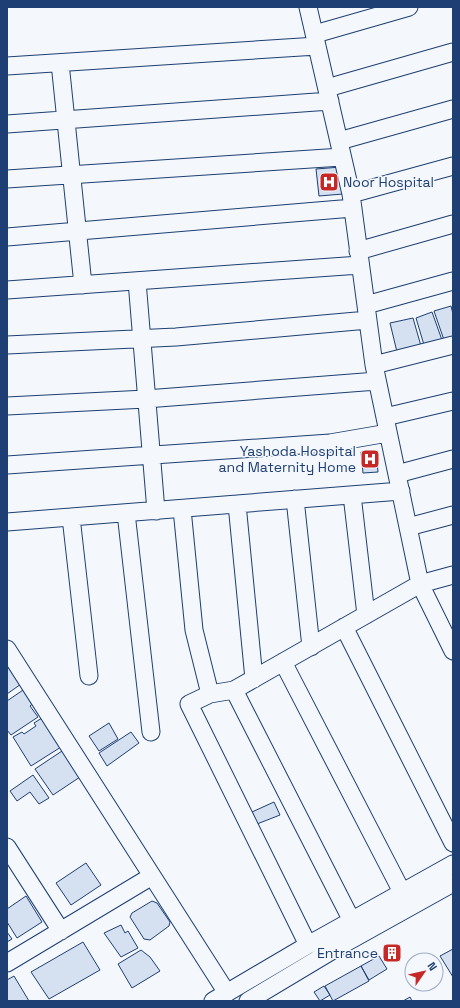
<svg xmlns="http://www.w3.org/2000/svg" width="460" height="1008" font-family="'Space Grotesk',sans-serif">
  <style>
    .building { fill: #d5e0f0; stroke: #1d3f73 }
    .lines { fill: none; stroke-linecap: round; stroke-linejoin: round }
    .minor-casing { stroke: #1d3f73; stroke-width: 19 }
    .minor { stroke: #f4f7fb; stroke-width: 17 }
    .labels { text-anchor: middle; stroke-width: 3; stroke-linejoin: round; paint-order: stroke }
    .poi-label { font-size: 14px; fill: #1d3f73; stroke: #f4f7fb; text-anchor: end }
  </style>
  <rect width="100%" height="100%" fill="#f4f7fb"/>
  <path class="building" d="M341 167 343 194 319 196 316 169Z
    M451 306 453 314V337L444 340 434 311Z
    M432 312 442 340 424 345 416 318Z
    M413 318 421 346 397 352 390 323Z
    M376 451 378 472 363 473 361 452Z
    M7 664 21 684 7 694Z
    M26 688 35 702 30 706 38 717 11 735 7 730V701Z
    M42 718 61 747 31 766 13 737 22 732 24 734 36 726 34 723Z
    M109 723 118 739 99 751 89 736Z
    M131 732 139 743 107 766 99 753Z
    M65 749 83 775 53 795 35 769Z
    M33 775 49 798 39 804 30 792 17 801 10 791Z
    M274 802 280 815 257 824 252 812Z
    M86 863 101 885 71 905 56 883Z
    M26 896 42 922 17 938 7 922V909Z
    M152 901 157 903 170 922 169 926 150 940 144 939 130 917 132 913Z
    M121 925 125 933 128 931 138 948 121 957 104 933Z
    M7 932 12 939 7 942Z
    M83 942 100 970 49 999 31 972Z
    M388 953a4 4 0 1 1 8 0a4 4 0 1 1-8 0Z
    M453 949V977L440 956Z
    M141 950 150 957 160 971 132 988 118 964Z
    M379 956 387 969 369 980 361 966Z
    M361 966 369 981 333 1001 325 986Z
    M14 976 29 1001H7V980Z
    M324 986 330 995 320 1001 314 992Z
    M410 997 412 1001H403Z"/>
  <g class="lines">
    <defs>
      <path id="minor" d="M308 7 351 194 374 365 420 584 453 651
        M315 34 409 7
        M60 63 83 285
        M7 66 317 46
        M327 88 453 52
        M7 124 330 101
        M339 141 453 109
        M7 179 342 157
        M351 194 453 166
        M7 237 353 208
        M358 251 453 224
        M137 281 156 511
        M7 290 360 265
        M366 305 453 281
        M7 345 176 337 368 320
        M374 365 453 345
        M7 406 146 399 377 381
        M385 417 453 401
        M7 465 330 443 388 433
        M397 474 453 459
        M352 495 366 615
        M295 499 311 647
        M237 504 254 679
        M182 509 194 630 210 694
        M126 513 151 732
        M71 517 89 676
        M7 522 401 491
        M408 527 453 515
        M344 627 453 843
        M7 649 227 993
        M283 662 402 892
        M234 690 352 921
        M7 847 61 931
        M308 945 189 704 210 694 234 690 420 584 453 575
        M7 963 152 876
        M213 1001 308 945 453 864
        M248 1001 338 947 453 883"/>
    </defs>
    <use href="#minor" class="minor-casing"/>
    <use href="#minor" class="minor"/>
  </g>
  <defs>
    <symbol id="hospital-square" viewBox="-11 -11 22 22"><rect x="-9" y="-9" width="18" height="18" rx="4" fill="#c62828" stroke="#f4f7fb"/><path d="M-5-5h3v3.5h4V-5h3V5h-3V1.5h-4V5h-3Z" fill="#fff"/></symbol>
    <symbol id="building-square" viewBox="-11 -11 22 22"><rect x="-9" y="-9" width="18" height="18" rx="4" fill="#c62828" stroke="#f4f7fb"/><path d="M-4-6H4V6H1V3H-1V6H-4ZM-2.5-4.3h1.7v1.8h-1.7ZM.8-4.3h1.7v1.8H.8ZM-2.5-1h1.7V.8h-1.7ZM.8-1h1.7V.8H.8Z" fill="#fff"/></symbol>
  </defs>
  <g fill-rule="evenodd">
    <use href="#hospital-square" x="318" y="171" width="22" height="22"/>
    <use href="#hospital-square" x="359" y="448" width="22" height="22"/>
    <use href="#building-square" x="381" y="942" width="22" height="22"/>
  </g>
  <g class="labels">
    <g class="poi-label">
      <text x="343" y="187" text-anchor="start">Noor Hospital</text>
      <text x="356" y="456">Yashoda Hospital<tspan x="356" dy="16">and Maternity Home</tspan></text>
      <text x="378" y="958">Entrance</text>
    </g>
  </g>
  <rect width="460" height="1008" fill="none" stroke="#1d3f73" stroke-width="16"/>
  <g transform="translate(424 972) rotate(56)"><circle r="19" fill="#f4f7fb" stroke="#9eadc5"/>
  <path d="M0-3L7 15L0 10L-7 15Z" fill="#c62828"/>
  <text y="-6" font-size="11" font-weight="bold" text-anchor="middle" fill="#1d3f73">N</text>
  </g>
</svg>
